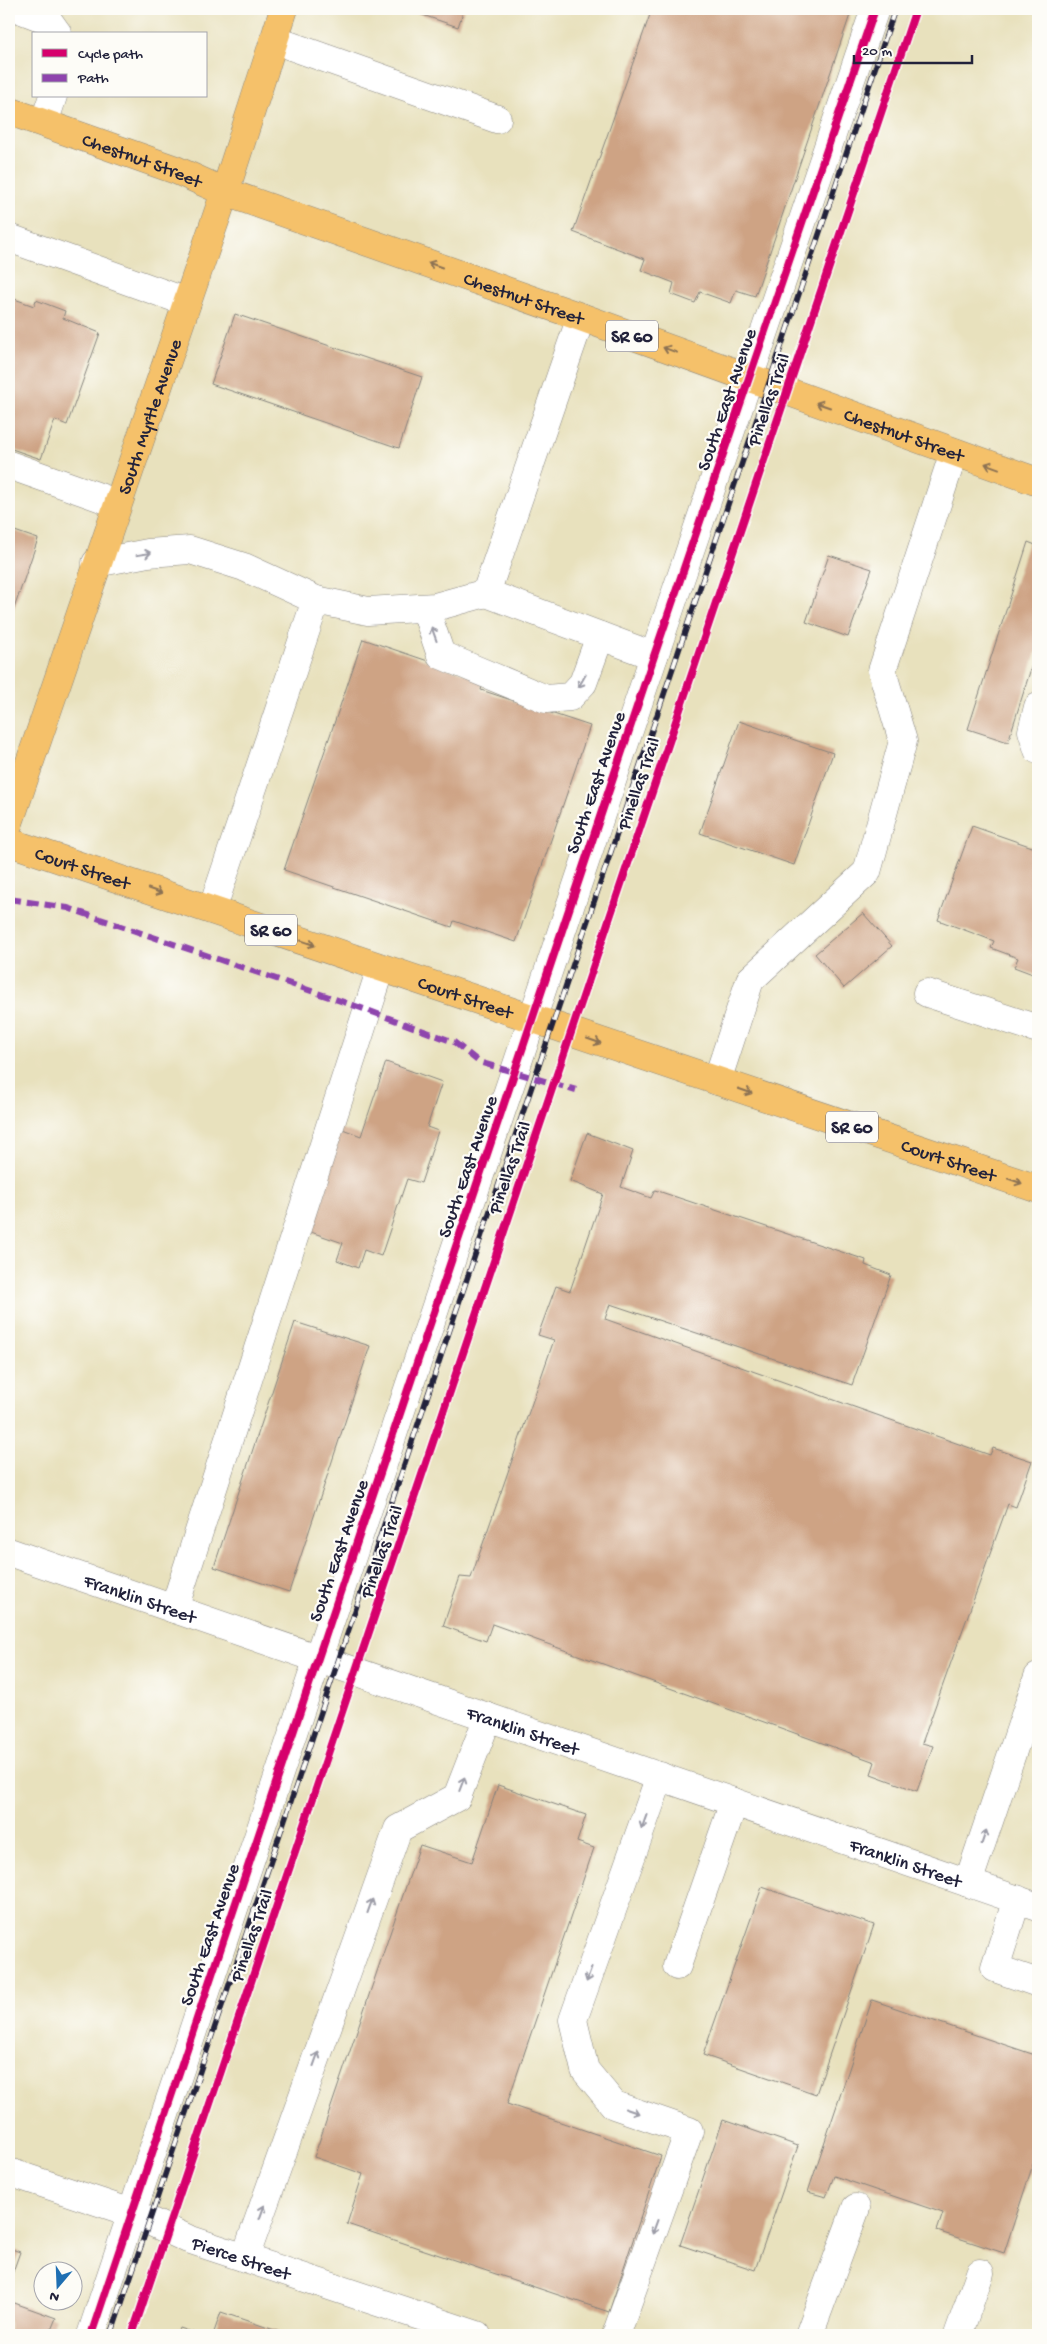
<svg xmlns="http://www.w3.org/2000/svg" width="1047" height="2344" font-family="'Gochi Hand',sans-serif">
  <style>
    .building { fill: #cea384 }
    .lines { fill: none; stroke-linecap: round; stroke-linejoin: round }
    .minor-casing { stroke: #85827c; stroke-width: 29 }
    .major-casing { stroke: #85827c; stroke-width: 29 }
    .minor { stroke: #fff; stroke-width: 28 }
    .major { stroke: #f5c16b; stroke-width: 28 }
    .rail-casing { stroke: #22223b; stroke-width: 5.5 }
    .rail { stroke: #fdfcf7; stroke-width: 4; stroke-dasharray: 11; stroke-linecap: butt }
    .quiet { stroke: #8e44ad; stroke-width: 6; stroke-dasharray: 12 6; stroke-linecap: butt }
    .cycleway-casing { stroke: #fdfcf7; stroke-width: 11 }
    .cycleway { stroke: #d6006c; stroke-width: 8 }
    .oneway { stroke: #8c7253 }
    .oneway2 { stroke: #9c9ca7 }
    .labels { text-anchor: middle; stroke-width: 4.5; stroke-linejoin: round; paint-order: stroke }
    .shield { fill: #fdfcf7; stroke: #646373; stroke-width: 1 }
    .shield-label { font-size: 18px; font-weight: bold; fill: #22223b }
    .street-label { font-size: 19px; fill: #22223b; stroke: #fdfcf7 }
  </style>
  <rect width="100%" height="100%" fill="#fdfcf7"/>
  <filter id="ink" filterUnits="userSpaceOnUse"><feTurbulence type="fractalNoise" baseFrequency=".02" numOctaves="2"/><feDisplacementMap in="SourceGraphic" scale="10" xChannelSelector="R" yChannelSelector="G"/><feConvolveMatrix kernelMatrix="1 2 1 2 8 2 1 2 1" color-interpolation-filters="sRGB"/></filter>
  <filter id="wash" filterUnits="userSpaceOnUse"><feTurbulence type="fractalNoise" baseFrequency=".0096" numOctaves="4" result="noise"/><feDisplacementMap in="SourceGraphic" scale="20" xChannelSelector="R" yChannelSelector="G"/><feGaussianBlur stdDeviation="1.12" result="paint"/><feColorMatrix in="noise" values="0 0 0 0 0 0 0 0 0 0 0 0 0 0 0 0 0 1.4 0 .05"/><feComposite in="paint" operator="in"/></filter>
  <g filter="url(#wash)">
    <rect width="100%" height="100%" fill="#e8e1bd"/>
    <g id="blocks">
      <path class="building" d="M405 9H464L458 27Z
        M652 9H852L755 296 736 290 731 303 700 292 695 303 671 294 674 283 641 270 645 259 573 232Z
        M9 297 34 306 36 300 65 311 63 318 100 333 67 425 55 420 41 459 9 448Z
        M235 314 422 377 399 448 211 384Z
        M9 529 38 539 9 623Z
        M1028 542 1038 546V646L1008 742 968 729Z
        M829 555 872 569 848 637 806 622Z
        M363 639 484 680 481 690 590 726 516 942 454 921 452 927 284 870Z
        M739 721 833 753 794 865 700 833Z
        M972 826 1038 849V976L1014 967 1018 958 991 948 994 941 938 920Z
        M863 913 892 946 844 988 815 954Z
        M386 1062 442 1082 427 1127 438 1131 421 1183 407 1179 381 1256 364 1250 358 1268 337 1260 343 1243 305 1230 340 1128 361 1136Z
        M587 1133 633 1151 621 1187 651 1198 655 1190 866 1260 865 1265 891 1275 852 1385 610 1304 605 1319 990 1455 993 1448 1032 1461 1016 1507 1008 1504 922 1743 933 1746 917 1791 871 1774 875 1762 492 1624 486 1641 443 1626 460 1577 471 1578 554 1340 538 1335 556 1286 570 1291 603 1194 570 1181Z
        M295 1322 370 1346 289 1592 214 1567Z
        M498 1785 586 1815 577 1842 594 1848 507 2104 661 2156 609 2312 347 2224 363 2174 314 2157 420 1845 472 1862Z
        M762 1887 874 1925 816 2094 703 2055Z
        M872 2000 1038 2056V2149L1004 2253 937 2231 943 2213 834 2176 826 2197 808 2192Z
        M723 2120 798 2146 755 2270 680 2245Z
        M9 2248 20 2252 9 2283Z
        M9 2301 56 2318 49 2335H9Z
        M221 2312 289 2335H213Z
        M180 2328 201 2335H177Z"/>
    </g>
  </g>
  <g filter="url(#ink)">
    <use href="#blocks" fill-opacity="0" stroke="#85827c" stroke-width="1"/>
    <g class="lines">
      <defs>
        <g id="minor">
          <path d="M19 9 48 20 58 34"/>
          <path d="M274 40 497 119"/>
          <path d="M44 123 53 96"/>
          <path d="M9 238 187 302"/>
          <path d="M9 465 116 503"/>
          <path d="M96 563 148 553 190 550 244 567 316 600 368 611 435 607 486 593 581 317"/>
          <path d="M486 593 654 656"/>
          <path d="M425 608 441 655 546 699 570 697 583 683 600 636"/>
          <path d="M1038 707 1032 731 1038 750"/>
          <path d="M212 910 316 600"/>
          <path d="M927 993 1038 1029"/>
          <path d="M717 1081 750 980 867 872 903 741 882 671 954 452"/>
          <path id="s1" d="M9 1552 1038 1907"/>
          <path d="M174 1609 381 968"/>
          <path d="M968 1883 1038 1677"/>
          <path d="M1017 1899 995 1968 1038 1983"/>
          <path d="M677 1966 734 1802"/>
          <path id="s2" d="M9 2172 132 2213 188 2239 477 2335"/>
          <path d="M245 2258 398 1829 457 1797 488 1717"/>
          <path d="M91 2335 654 656 875 9"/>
          <path d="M616 2335 689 2131 614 2105 585 2070 573 2020 660 1776"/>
          <path d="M809 2335 856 2208"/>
          <path d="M958 2335 980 2273"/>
        </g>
        <g id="major">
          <path id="s3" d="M9 111 176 170 225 192 581 317 1038 482"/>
          <path id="s4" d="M9 823 225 192 284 9"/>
          <path id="s5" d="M9 842 1038 1189"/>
        </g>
      </defs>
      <use href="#minor" class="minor-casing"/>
      <use href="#major" class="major-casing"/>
      <use href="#minor" class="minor"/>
      <use href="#major" class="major"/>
      <defs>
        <path id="rail" d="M111 2335 895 9"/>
      </defs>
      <use href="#rail" class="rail-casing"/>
      <use href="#rail" class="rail"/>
      <path class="quiet" d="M9 899 68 908 367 1010 454 1042 479 1062 576 1090"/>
      <defs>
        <path id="cycleway" d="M91 2335 654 656 875 9
          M132 2335 916 9"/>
      </defs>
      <use href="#cycleway" class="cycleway-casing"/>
      <use href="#cycleway" class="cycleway"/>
    </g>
    <defs><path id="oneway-shaft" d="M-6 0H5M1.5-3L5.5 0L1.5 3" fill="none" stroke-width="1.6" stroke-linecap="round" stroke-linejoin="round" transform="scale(1.25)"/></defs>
    <g class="oneway">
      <use href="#oneway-shaft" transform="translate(435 265) rotate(-161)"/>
      <use href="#oneway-shaft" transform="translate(670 350) rotate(-160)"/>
      <use href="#oneway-shaft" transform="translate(823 405) rotate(-161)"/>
      <use href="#oneway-shaft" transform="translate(992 466) rotate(-160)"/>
      <use href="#oneway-shaft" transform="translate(155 891) rotate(19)"/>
      <use href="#oneway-shaft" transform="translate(308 943) rotate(19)"/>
      <use href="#oneway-shaft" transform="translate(594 1041) rotate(19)"/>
      <use href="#oneway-shaft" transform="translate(745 1091) rotate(19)"/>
      <use href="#oneway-shaft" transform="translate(1015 1181) rotate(19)"/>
    </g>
    <g class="oneway2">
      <use href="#oneway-shaft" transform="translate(144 554) rotate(-9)"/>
      <use href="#oneway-shaft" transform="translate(434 634) rotate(-110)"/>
      <use href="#oneway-shaft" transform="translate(582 681) rotate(120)"/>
      <use href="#oneway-shaft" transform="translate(462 1784) rotate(-69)"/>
      <use href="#oneway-shaft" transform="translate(644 1822) rotate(110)"/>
      <use href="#oneway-shaft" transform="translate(984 1837) rotate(-71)"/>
      <use href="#oneway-shaft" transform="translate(370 1906) rotate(-70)"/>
      <use href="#oneway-shaft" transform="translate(589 1975) rotate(110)"/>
      <use href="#oneway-shaft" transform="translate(316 2059) rotate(-70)"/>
      <use href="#oneway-shaft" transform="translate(632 2111) rotate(19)"/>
      <use href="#oneway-shaft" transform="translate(262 2212) rotate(-70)"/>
      <use href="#oneway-shaft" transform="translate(655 2227) rotate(110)"/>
    </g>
  </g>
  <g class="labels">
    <g class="shield">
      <rect x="606" y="320.5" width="52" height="31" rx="4"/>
      <rect x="245" y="914.5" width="52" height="31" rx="4"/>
      <rect x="826" y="1111.5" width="52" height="31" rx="4"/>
    </g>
    <g class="shield-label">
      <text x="632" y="342">SR 60</text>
      <text x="271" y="936">SR 60</text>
      <text x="852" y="1133">SR 60</text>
    </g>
    <g class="street-label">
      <text dy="7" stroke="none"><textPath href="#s3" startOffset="142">Chestnut Street</textPath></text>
      <text dy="7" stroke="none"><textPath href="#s3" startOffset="548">Chestnut Street</textPath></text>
      <text transform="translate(725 399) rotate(-71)" y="7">South East Avenue</text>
      <text transform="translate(767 399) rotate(-71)" y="7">Pinellas Trail</text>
      <text dy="7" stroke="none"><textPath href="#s4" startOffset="430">South Myrtle Avenue</textPath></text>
      <text dy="7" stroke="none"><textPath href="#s3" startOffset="952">Chestnut Street</textPath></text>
      <text transform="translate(594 782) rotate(-71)" y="7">South East Avenue</text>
      <text transform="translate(637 783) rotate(-71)" y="7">Pinellas Trail</text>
      <text dy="7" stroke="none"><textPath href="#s5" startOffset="78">Court Street</textPath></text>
      <text dy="7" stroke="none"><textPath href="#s5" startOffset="482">Court Street</textPath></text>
      <text dy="7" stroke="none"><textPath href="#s5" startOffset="992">Court Street</textPath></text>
      <text transform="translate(466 1166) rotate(-71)" y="7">South East Avenue</text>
      <text transform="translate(508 1167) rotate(-71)" y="7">Pinellas Trail</text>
      <text transform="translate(337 1550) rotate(-71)" y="7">South East Avenue</text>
      <text transform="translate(380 1551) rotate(-71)" y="7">Pinellas Trail</text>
      <text dy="7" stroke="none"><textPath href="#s1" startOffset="139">Franklin Street</textPath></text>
      <text dy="7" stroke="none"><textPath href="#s1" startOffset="544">Franklin Street</textPath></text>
      <text dy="7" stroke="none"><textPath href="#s1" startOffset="949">Franklin Street</textPath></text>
      <text transform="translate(208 1934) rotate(-71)" y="7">South East Avenue</text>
      <text transform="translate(250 1935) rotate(-71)" y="7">Pinellas Trail</text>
      <text dy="7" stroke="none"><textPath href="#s2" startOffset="248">Pierce Street</textPath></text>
    </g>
  </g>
  <rect width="1047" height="2344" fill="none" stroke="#fdfcf7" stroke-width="30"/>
  <rect x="32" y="32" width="175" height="65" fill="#fdfcf7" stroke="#a5a5ac"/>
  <rect x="42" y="49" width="25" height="8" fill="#d6006c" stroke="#a5a5ac"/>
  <text x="78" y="58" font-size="15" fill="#22223b">Cycle path</text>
  <rect x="42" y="74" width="25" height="8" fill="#8e44ad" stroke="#a5a5ac"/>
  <text x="78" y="82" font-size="15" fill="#22223b">Path</text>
  <g transform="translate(58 2286) rotate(199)"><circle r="24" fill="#fdfcf7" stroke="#a5a5ac"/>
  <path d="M0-4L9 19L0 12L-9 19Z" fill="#1f6fb2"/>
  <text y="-8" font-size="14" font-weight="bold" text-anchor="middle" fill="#22223b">N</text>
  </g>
  <path d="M854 55v8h118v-8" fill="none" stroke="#22223b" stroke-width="2.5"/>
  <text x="862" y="55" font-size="15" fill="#22223b" stroke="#fdfcf7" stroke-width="4" paint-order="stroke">20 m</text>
</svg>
